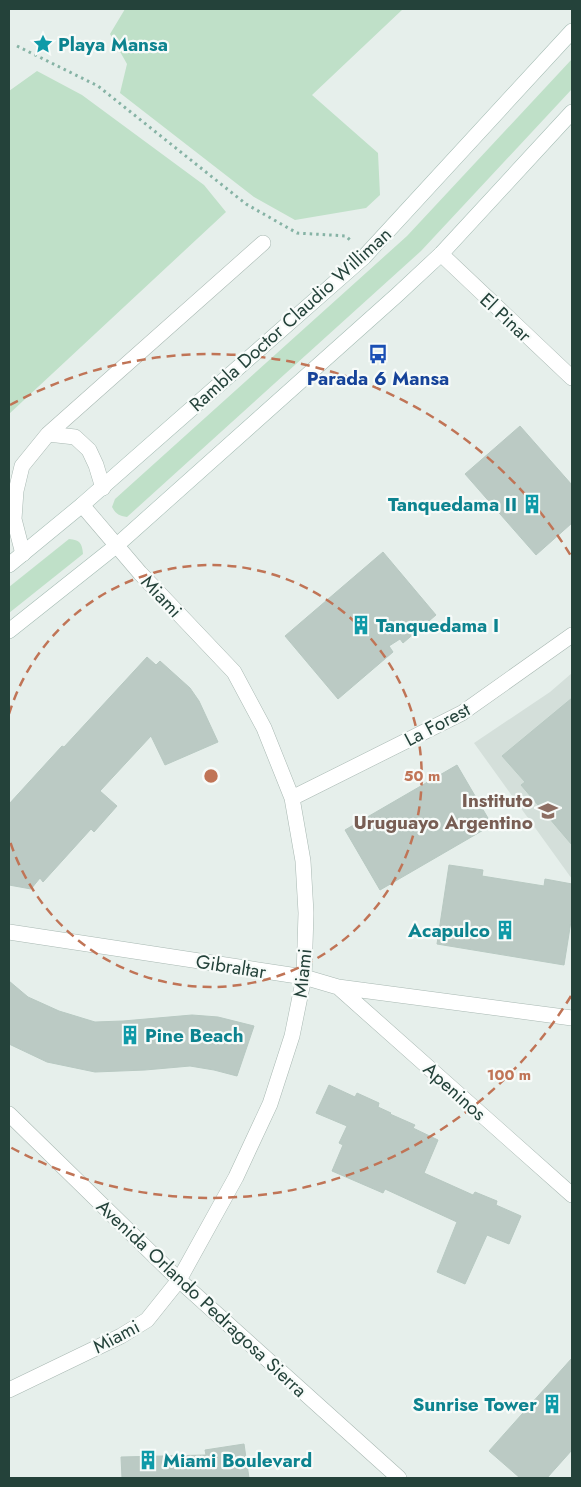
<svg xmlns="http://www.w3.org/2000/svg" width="581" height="1487" font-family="Jost,sans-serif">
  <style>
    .built { fill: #d4dfda }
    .green { fill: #bfe0c8 }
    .building { fill: #bbcac4; stroke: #b8c9c2 }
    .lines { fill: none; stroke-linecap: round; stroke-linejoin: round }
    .service-casing { stroke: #a8b8b2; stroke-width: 16 }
    .minor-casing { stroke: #a8b8b2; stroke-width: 16 }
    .tertiary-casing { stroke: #a8b8b2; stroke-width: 16 }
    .secondary-casing { stroke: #a4bbb3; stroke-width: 16 }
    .path { stroke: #86b3a5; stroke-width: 3; stroke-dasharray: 2.5 4; stroke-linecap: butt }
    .service { stroke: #fff; stroke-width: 15 }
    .minor { stroke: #fff; stroke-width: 15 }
    .tertiary { stroke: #fff; stroke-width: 15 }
    .secondary { stroke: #fff; stroke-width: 15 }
    .ring { fill: none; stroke: #c07456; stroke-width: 2.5; stroke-dasharray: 9 6 }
    .labels { text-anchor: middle; stroke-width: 4.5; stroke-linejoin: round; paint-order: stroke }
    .culture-label { font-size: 19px; font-weight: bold; fill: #0d838f; stroke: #f7fbf9; text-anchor: start }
    .street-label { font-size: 19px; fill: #24423a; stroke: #f7fbf9 }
    .transit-label { font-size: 19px; font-weight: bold; fill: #164399; stroke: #f7fbf9 }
    .education-label { font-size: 19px; font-weight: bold; fill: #785e54; stroke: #f7fbf9; text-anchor: end }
    .centre { fill: #c07456; stroke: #f7fbf9; stroke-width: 2.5 }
    .ring-label { font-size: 15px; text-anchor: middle; font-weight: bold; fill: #c07456; stroke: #f7fbf9; stroke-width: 4.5; stroke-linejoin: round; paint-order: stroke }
  </style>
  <rect width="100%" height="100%" fill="#e6efeb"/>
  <path class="built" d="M572 673V879L474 743 550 692Z"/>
  <path class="green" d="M125 9H403L312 95 378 153 380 195 366 208 295 220 254 197 120 93 127 64 110 34Z
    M572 59V89L421 251 127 517C119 516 116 514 112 507L115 499 407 236Z
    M37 71 82 95 204 185 226 212 9 414V91Z
    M69 539C80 540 82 543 83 554L9 613V587Z"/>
  <path class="building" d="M520 426 572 485V523L536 555 465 474Z
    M383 552 436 615 403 643 400 639 389 646 393 652 338 699 285 636Z
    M147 657 156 665 160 661 190 688 199 701 218 742 165 765 151 736 100 791 117 806 94 832 91 829 43 882 40 878 31 889 9 885V804L62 746 64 747Z
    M572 698V845L521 785 525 782 502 756Z
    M457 765 492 825 380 890 345 830Z
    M449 865 483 870 482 876 544 886 545 879 572 884V915L564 965 437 944Z
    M9 981 28 997 59 1011 95 1022 123 1021 192 1015 218 1017 254 1026 237 1076 214 1070 190 1066 145 1070 95 1072 47 1062 9 1044Z
    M329 1085 355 1097 357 1093 379 1103 378 1107 391 1113 390 1114 415 1125 413 1128 438 1140 424 1173 473 1195 475 1192 497 1201 496 1205 521 1216 509 1244 487 1235 465 1284 437 1272 457 1222 385 1189 383 1193 332 1171 343 1145 339 1143 347 1126 316 1113Z
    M572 1358V1450L547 1478H520L489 1451Z
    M244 1444 249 1478H122L121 1457 206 1455 205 1450Z"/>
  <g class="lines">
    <defs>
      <path id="service" d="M48 434 75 437 89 450 96 465 103 488
        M23 554 14 519 16 491 22 466 48 434 263 243"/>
      <path id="minor" d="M441 254 572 378
        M292 798 462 713 572 635
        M9 932 304 977 338 987 572 1018
        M338 987 572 1195
        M9 1390 121 1336 147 1320 179 1280 236 1177 270 1104 292 1036 304 977 306 913 303 861 292 798 264 728 234 672 140 573 82 505"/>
      <path id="tertiary" d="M9 1114 179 1280 399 1478"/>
      <path id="secondary" d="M9 565 82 505 364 257 572 31
        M9 631 116 546 397 295 441 254 572 112"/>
    </defs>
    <use href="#service" class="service-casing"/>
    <use href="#minor" class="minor-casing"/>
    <use href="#tertiary" class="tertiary-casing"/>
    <use href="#secondary" class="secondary-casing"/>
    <path class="path" d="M17 46 98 86 246 204 297 233 346 236 351 241"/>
    <use href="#service" class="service"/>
    <use href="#minor" class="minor"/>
    <use href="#tertiary" class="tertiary"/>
    <use href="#secondary" class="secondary"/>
  </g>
  <g class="ring">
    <path d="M9 714A211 211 0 1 1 9 838"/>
    <path d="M571 996A422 422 0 0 1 10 1147M10 405A422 422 0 0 1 571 556"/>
  </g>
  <defs>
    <symbol id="sight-bare" viewBox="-9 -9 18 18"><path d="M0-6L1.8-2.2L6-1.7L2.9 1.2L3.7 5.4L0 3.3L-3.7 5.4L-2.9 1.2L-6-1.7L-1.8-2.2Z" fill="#0f9aa8" stroke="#f7fbf9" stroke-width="2.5" paint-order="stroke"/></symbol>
    <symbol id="bus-bare" viewBox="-9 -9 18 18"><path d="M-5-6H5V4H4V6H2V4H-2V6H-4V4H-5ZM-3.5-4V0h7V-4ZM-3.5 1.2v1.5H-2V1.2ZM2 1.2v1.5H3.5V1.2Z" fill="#1a4fb4" stroke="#f7fbf9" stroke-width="2.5" paint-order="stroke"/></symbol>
    <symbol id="building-bare" viewBox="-9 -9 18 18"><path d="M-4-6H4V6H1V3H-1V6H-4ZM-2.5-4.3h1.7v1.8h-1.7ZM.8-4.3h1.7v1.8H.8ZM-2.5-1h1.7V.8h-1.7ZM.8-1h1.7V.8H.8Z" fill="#0f9aa8" stroke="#f7fbf9" stroke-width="2.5" paint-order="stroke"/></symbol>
    <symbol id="school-bare" viewBox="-9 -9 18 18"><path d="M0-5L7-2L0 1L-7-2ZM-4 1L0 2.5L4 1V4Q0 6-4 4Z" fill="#8d6e63" stroke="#f7fbf9" stroke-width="2.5" paint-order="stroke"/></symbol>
  </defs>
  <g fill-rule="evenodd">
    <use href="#sight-bare" x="29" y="30" width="28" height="28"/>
    <use href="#bus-bare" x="364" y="340" width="28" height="28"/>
    <use href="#building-bare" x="518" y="490" width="28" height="28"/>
    <use href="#building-bare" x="347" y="611" width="28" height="28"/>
    <use href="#school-bare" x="534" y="797" width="28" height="28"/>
    <use href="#building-bare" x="491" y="916" width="28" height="28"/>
    <use href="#building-bare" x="116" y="1021" width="28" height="28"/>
    <use href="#building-bare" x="538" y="1390" width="28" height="28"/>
    <use href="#building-bare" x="134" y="1446" width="28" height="28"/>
  </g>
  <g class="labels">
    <g class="culture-label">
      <text x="58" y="51">Playa Mansa</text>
      <text x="517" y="511" text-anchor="end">Tanquedama II</text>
      <text x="376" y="632">Tanquedama I</text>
      <text x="490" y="937" text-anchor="end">Acapulco</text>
      <text x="145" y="1042">Pine Beach</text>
      <text x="537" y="1411" text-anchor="end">Sunrise Tower</text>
      <text x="163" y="1467">Miami Boulevard</text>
    </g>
    <g class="street-label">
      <text transform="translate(506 317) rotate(43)" y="7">El Pinar</text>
      <text transform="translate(290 319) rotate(-42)" y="7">Rambla Doctor Claudio Williman</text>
      <text transform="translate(162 596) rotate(47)" y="7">Miami</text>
      <text transform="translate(437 724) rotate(-28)" y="7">La Forest</text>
      <text transform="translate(231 966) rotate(9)" y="7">Gibraltar</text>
      <text transform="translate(302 973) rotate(-84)" y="7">Miami</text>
      <text transform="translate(455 1091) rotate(42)" y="7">Apeninos</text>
      <text transform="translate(202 1298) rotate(43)" y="7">Avenida Orlando Pedragosa Sierra</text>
      <text transform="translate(116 1336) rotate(-28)" y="7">Miami</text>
    </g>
    <g class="transit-label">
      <text x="378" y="385">Parada 6 Mansa</text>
    </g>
    <g class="education-label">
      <text x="533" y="807">Instituto<tspan x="533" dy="22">Uruguayo Argentino</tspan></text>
    </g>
  </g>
  <circle cx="211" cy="776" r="8" class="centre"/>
  <g class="ring-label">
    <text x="422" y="781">50 m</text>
    <text x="509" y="1080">100 m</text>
  </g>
  <rect width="581" height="1487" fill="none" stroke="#24423a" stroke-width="20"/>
</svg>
